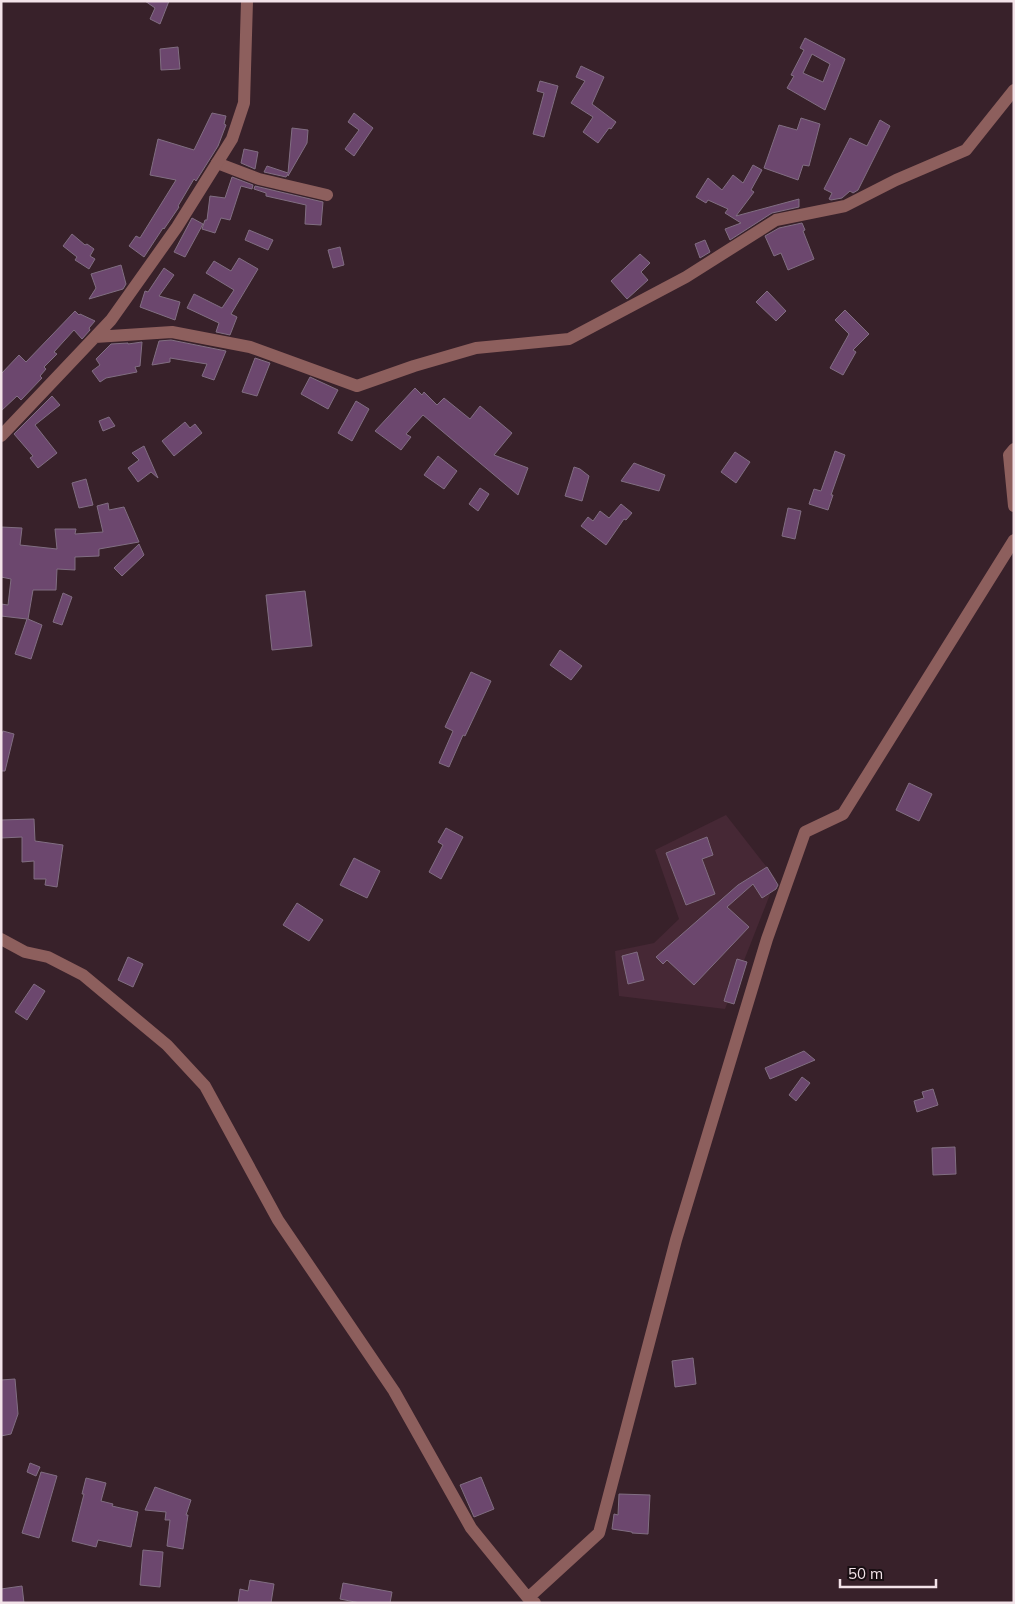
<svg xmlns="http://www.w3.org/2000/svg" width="1015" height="1604" font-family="Mulish,sans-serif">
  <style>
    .built { fill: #462835 }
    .building { fill: #6c476e; stroke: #816e82; fill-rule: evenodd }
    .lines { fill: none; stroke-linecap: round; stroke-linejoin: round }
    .minor { stroke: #8d5f5d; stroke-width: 12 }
    .tertiary { stroke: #8d5f5d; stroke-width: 12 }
  </style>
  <rect width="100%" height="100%" fill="#38212a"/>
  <path class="built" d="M726 815 776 879 725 1009 619 996 615 951 654 943 679 919 655 850Z"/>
  <path class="building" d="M145 1H169L160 24 150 19 155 8Z
    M805 38 845 59 825 110 787 88 794 76 791 75 804 50 800 48ZM812 54 830 64 823 82 803 73Z
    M178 47 180 69 161 70 160 49Z
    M581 66 604 77 592 104 616 122 611 129 609 128 598 143 583 132 593 117 571 103 585 81 576 77Z
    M540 81 558 86 544 137 533 134 544 93 537 91Z
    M212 113 226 116 224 124 226 125 218 146 196 181 194 179 178 206 179 207 164 229 163 228 144 257 129 246 136 236 140 238 176 180 150 175 158 139 194 150Z
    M354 113 373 128 354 156 345 149 359 130 348 122Z
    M801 118 820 124 809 166 803 165 798 180 764 168 779 125 797 130Z
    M880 120 890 126 858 190 853 193 850 191 842 198 831 200 829 199 832 193 824 189 850 138 867 146Z
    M292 128 308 130 307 143 288 176V174L286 177 264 172 267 166 288 173Z
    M244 149 258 152 255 169 241 163Z
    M753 165 762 170 751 190 754 192 736 216 799 199V207L772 213 730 240 725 229 741 223 725 213 728 209 708 200 706 203 696 197 708 178 722 190 733 175 743 183Z
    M232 177 253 185 252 189 241 186 230 220 221 218 215 233 202 229 205 220H207L210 196 225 198Z
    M255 186 323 202 321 225 305 224 306 205 266 196V193L254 189Z
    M192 218 203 224 185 257 174 252Z
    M802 223 805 230 803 231 814 259 788 270 781 253 774 256 765 236 779 228Z
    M249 230 273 240 268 250 245 240Z
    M72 234 85 245 87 244 94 249 90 256 95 259 89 269 75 260 77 257 63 246Z
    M705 240 710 252 700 258 695 244Z
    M340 247 344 265 333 268 328 250Z
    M640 254 650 263 641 272 648 280 627 299 611 281Z
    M239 258 258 269 231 314 237 317 230 335 216 332 219 323 187 308 194 294 222 308 234 290 206 273 214 261 231 271Z
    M121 265 126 284 123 289 89 299 96 288 91 274Z
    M164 268 174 275 159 296 180 302 175 320 140 307 145 291 148 292Z
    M767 291 786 311 776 321 756 302Z
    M845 310 869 334 853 350 856 352 843 375 830 368 849 334 835 320Z
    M75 311 79 315 80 314 95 321 89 328 90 330 82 339 74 330 54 352 57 354 44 367 46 369 40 376 42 378 21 400 17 396 1 411V374L19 355 26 362Z
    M171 340 226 351 214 380 202 376 207 364 170 358V362L152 365 159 341Z
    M142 342 140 366 135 367 137 372 106 378 100 382 92 371 100 365 96 359 111 344 128 343V344Z
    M255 358 270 363 257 396 242 392Z
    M310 377 338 390 328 409 301 394Z
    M415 388 422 395 424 392 437 405 444 398 470 419 480 406 512 433 494 455 528 468 518 495 423 415 406 434 411 437 401 450 375 431Z
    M52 396 60 405 35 425 57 453 38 468 30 458 33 456 14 434Z
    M356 401 369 409 352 441 338 433Z
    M109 417 115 426 103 431 99 421Z
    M185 422 190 428 195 424 202 433 174 456 162 441Z
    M144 446 158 478 151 472 138 482 128 468 139 460 132 453Z
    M835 451 845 455 831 495H833L828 510 809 504 814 489 821 491Z
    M735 452 750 462 736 483 721 472Z
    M438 456 457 471 444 489 424 475Z
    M634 463 665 475 659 491 621 481Z
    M574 467 580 469 589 476 582 501 565 496Z
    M86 479 93 505 79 508 72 483Z
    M480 488 489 494 478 511 469 504Z
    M108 503 109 510 124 507 139 542 99 549V556L75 557V570L57 569 56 590H33L28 619 42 625 31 659 15 654 27 619 1 616V604L8 605 11 579 1 577V527L22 528 20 545 57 549 55 529H76L75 534 103 532 97 506Z
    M621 504 632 513 626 520 624 519 606 545 581 526 588 517 593 521 600 511 609 518Z
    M788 508 801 511 795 539 782 536Z
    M139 544 144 555 122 576 114 568Z
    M305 591 312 646 272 650 266 595Z
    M63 593 72 597 62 625 53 622Z
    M560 650 582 666 571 680 550 665Z
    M471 672 491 681 465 736 463 735 449 767 439 763 453 731 445 727Z
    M3 731 14 734 5 771H1V736Z
    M909 783 932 794 919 821 896 810Z
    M34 819 35 841 63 845 57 887 45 885 46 879H34V861L22 862V837L1 838V820Z
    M446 828 463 837 441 879 429 872 443 845 438 842Z
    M707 837 713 855 702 859 715 894 686 905 666 853Z
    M354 858 380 871 367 898 340 885Z
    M767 867 778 885 776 889 762 898 753 884 727 907 749 927 694 985 667 960 663 964 656 957 738 885Z
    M297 903 323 920 309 941 283 925Z
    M637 952 644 980 628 984 622 956Z
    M128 957 143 964 133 987 118 980Z
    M737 959 747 962 734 1004 724 1001Z
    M34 984 45 991 27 1020 15 1012Z
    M804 1051 815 1060 770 1079 765 1068Z
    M802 1077 810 1083 796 1101 789 1095Z
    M933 1089 938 1105 917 1112 914 1101 924 1098 922 1092Z
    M955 1147 956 1174 933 1175 932 1148Z
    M693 1358 696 1384 675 1387 672 1361Z
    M15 1379 18 1414 11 1434 1 1436V1380Z
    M30 1463 40 1467 36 1476 27 1472Z
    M41 1472 57 1476 39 1538 22 1533Z
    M481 1477 494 1509 474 1517 460 1485Z
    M86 1478 106 1483 101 1501 113 1504 112 1506 138 1512 131 1547 98 1540 96 1547 72 1541 84 1494H82Z
    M155 1487 191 1500 186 1515H188L183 1549 167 1546 170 1520H165L166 1512 145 1510Z
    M619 1494 650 1495 648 1534 632 1533V1532L612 1529 614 1514 618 1515Z
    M143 1550 163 1552 160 1587 140 1585Z
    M250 1580 274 1584 271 1603H238L240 1589 248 1591Z
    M343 1583 392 1592 390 1603H360L340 1599Z
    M22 1586 24 1603H1V1589Z"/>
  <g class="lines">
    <path class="minor" d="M217 163 259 179 327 195"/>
    <path class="tertiary" d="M95 337 172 332 250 347 357 386 414 366 476 348 569 339 686 277 776 220 845 206 896 180 966 150 1014 90
      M1 436 111 320 177 227 232 139 244 103 247 1
      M1014 449 1009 455 1014 506
      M1 939 25 952 48 957 83 975 167 1045 205 1086 278 1220 394 1391 471 1528 528 1598 535 1603
      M528 1598 599 1533 676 1240 767 939 805 832 843 814 1014 540"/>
  </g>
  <rect width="1015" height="1604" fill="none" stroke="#f3e3e9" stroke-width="5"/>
  <path d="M840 1579v8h96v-8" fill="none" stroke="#f3e3e9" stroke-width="2.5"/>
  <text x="848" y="1579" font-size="15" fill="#f3e3e9" stroke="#180e12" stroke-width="4" paint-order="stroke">50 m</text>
</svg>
